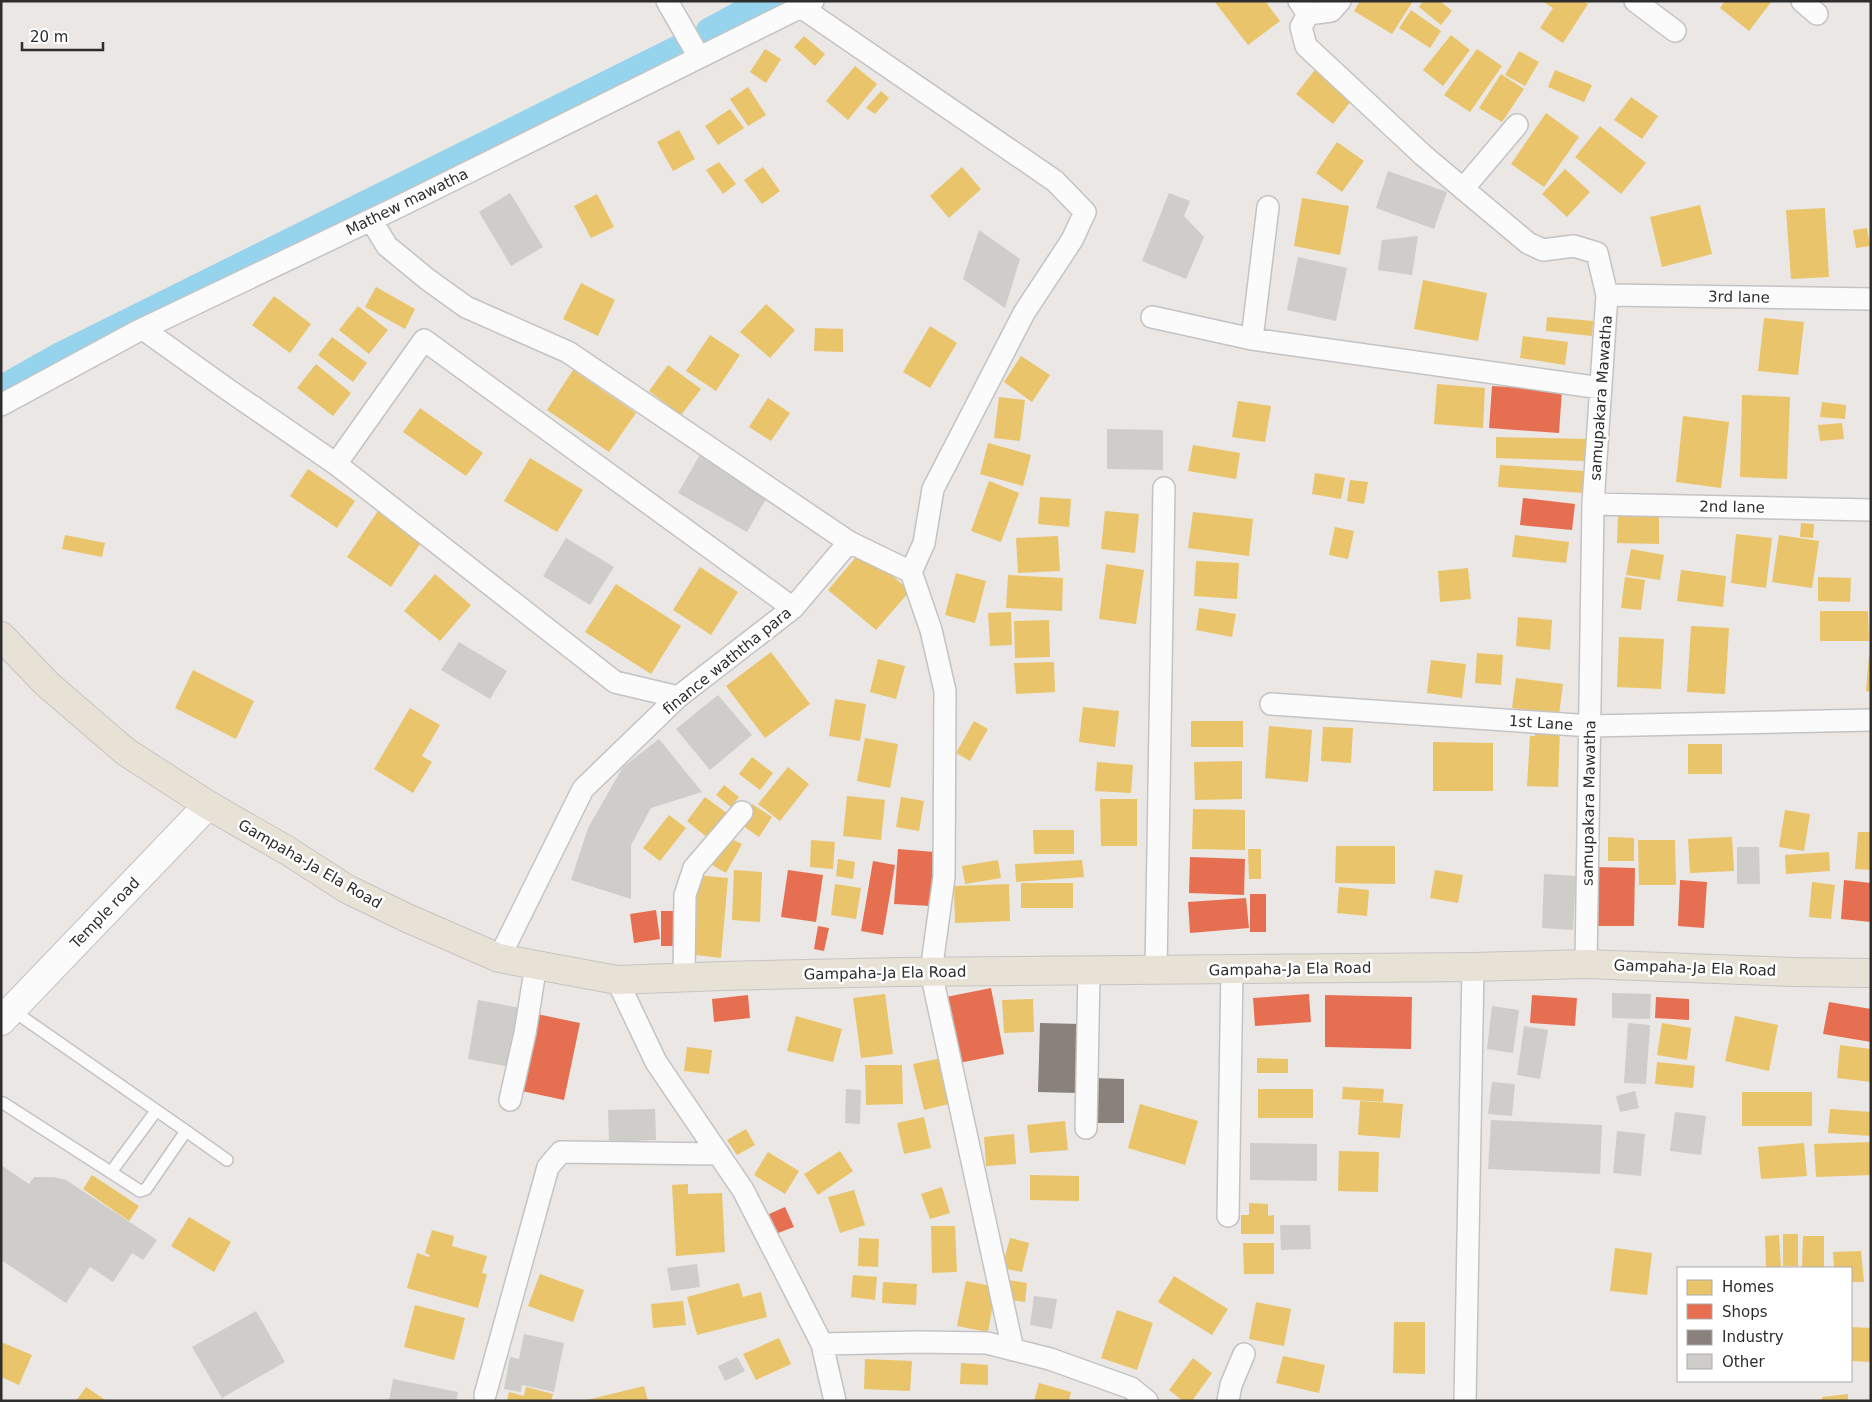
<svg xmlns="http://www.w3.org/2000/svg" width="1872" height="1402" font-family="'DejaVu Sans',sans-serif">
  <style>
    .homes { fill: #e9c46a }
    .shops { fill: #e76f51 }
    .industry { fill: #8a817c }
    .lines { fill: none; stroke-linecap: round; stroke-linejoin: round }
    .canal { stroke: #96d4ed; stroke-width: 29 }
    .building { fill: #cfcdca }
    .service-casing { stroke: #c4c3c4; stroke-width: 14 }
    .minor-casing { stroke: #c4c3c4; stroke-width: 24 }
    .tertiary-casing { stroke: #c4c3c4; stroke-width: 30 }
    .trunk-casing { stroke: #c6c4c3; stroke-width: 30 }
    .service { stroke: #fcfbfb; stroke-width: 11 }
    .minor { stroke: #fcfbfb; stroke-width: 21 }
    .tertiary { stroke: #fcfbfb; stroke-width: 28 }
    .trunk { stroke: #e8e1d5; stroke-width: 28 }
    .labels { text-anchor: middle; stroke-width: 5; stroke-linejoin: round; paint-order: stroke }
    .street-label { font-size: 15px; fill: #2d2d2d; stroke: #fff }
  </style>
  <rect width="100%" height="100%" fill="#eae7e4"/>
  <path class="homes" d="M1214 1H1265L1280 21 1248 45Z
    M1360 1H1413L1392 34 1354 11Z
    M1423 1H1440L1452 11 1441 25 1419 7Z
    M1542 1H1583L1588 4 1563 43 1540 28 1553 8Z
    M1725 1H1772L1749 31 1720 8Z
    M1411 10 1441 31 1430 48 1399 28Z
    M1451 35 1470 50 1443 86 1423 70Z
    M804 36 825 54 815 66 794 47Z
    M765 49 781 59 766 83 750 72Z
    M1477 49 1502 66 1470 112 1444 95Z
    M1519 51 1539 62 1525 86 1505 75Z
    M855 66 877 84 848 120 826 101Z
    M1318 66 1355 96 1333 124 1296 94Z
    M1555 70 1592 85 1584 102 1548 87Z
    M1501 74 1524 89 1502 122 1479 108Z
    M748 87 766 115 748 126 730 99Z
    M881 91 889 98 875 114 866 108Z
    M1631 97 1658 116 1642 139 1614 120Z
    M730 109 744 128 718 145 705 126Z
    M1546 113 1579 137 1544 187 1511 164Z
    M1600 126 1646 163 1621 194 1575 157Z
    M679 130 695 159 673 171 657 142Z
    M1337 142 1364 161 1342 192 1316 173Z
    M719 162 736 184 723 194 706 170Z
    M763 167 780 191 762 204 744 180Z
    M962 167 981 189 949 218 930 196Z
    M1565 169 1590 192 1567 217 1542 194Z
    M597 194 614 227 591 238 574 206Z
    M1302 198 1349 206 1340 255 1294 246Z
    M1700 205 1712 254 1662 267 1650 217Z
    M1825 208 1829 277 1791 279 1786 210Z
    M1867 228 1870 246 1856 248 1853 230Z
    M1423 280 1487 293 1478 341 1414 329Z
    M581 283 615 300 598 336 563 319Z
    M376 287 415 309 405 329 365 307Z
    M274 296 311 324 290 353 252 325Z
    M766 304 795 330 770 358 740 332Z
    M358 306 388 330 369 354 339 330Z
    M1547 317 1593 321 1592 336 1546 331Z
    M1764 318 1804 322 1798 375 1758 371Z
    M930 326 957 343 930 388 903 372Z
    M815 328 843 329V352L814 351Z
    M710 335 740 355 716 391 686 371Z
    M1523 336 1568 342 1565 365 1520 358Z
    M332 337 367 363 353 382 318 355Z
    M1021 356 1050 375 1032 402 1004 382Z
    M316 364 351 393 333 416 297 388Z
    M668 365 701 389 681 415 649 391Z
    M573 370 636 413 609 452 547 410Z
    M1437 384 1485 388 1483 428 1434 424Z
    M1742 395 1790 397 1787 479 1740 477Z
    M999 397 1025 400 1020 441 994 438Z
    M768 398 790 413 771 441 749 427Z
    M1238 401 1271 406 1265 442 1232 437Z
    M1822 402 1846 405 1845 419 1820 417Z
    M420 408 483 453 466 476 403 432Z
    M1683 416 1729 422 1721 488 1676 482Z
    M1842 423 1844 439 1820 441 1818 425Z
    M1496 437 1587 439 1586 461 1496 458Z
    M988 443 1031 455 1023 486 980 474Z
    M1193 445 1240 453 1236 479 1188 471Z
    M530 458 583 490 557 532 504 501Z
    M1500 465 1584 471 1583 493 1498 487Z
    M308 469 355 501 337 528 290 496Z
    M1315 473 1345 478 1341 499 1312 494Z
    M1350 480 1368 482 1364 504 1347 501Z
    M989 481 1019 493 1001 542 971 531Z
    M1040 497 1071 499 1069 527 1038 524Z
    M378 511 422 541 391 587 347 557Z
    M1105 511 1139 514 1135 553 1101 549Z
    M1193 512 1253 519 1249 556 1188 548Z
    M1618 515 1659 516V544L1617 543Z
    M1801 523 1814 524 1813 538 1800 537Z
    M1335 527 1354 531 1348 559 1329 555Z
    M1736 534 1772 538 1766 588 1731 583Z
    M65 535 105 543 102 557 62 549Z
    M1515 535 1569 542 1566 563 1512 557Z
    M1779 535 1819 541 1812 588 1772 582Z
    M1058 536 1060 571 1018 573 1016 538Z
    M1631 549 1664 555 1660 580 1626 575Z
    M862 550 910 591 876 630 828 590Z
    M1196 561 1239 563 1237 599 1194 596Z
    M1106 564 1144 570 1136 624 1099 619Z
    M700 567 738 592 711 635 673 610Z
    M1468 568 1471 599 1440 602 1438 571Z
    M1681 570 1726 576 1723 607 1677 601Z
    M956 573 986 581 975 623 945 615Z
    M435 574 471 605 440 641 404 611Z
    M1008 575 1063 578 1062 611 1006 608Z
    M1625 577 1645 580 1641 610 1621 608Z
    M1818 577 1851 578 1850 602 1818 601Z
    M616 584 681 626 651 674 585 632Z
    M1199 608 1236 614 1232 637 1196 630Z
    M1820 611H1868L1869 641H1820Z
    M1011 612 1012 645 990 646 988 613Z
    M1518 617 1552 620 1550 650 1516 646Z
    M1049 620 1050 657 1015 658 1014 621Z
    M1691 626 1729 628 1725 694 1687 692Z
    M1619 637 1664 639 1661 689 1617 687Z
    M771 652 810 704 765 738 726 686Z
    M1477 653 1503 655 1501 685 1475 683Z
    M1869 656H1871V692L1866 691Z
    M878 659 905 666 896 699 870 692Z
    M1431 660 1466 664 1462 698 1427 693Z
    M1054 662 1055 692 1016 694 1014 663Z
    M193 670 254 701 236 739 175 708Z
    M1516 678 1563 684 1559 715 1512 708Z
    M835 699 866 704 860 741 829 736Z
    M1083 707 1119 711 1115 747 1079 742Z
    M410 708 440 725 422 756 432 762 413 793 374 769Z
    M974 721 988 729 970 761 956 753Z
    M1191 721H1243V747H1191Z
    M1269 726 1312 730 1308 782 1265 778Z
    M1323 727 1353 728 1351 763 1321 761Z
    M1535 727 1560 728 1558 787 1527 786 1530 736H1535Z
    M865 738 898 744 890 788 857 781Z
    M1433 742 1493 743V791H1433Z
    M1688 744H1722V774H1688Z
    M752 757 773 773 760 790 739 774Z
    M1242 761V799L1195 800 1194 762Z
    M1097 762 1133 765 1131 793 1095 791Z
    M788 767 809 784 780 821 758 804Z
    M724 785 739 797 731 807 716 795Z
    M847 796 885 800 881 840 843 836Z
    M705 797 728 814 709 839 687 821Z
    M901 797 924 801 919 831 896 827Z
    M1100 799H1137V846H1101Z
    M752 804 772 817 759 837 739 823Z
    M1193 809 1245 810V850L1192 849Z
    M1785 810 1810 814 1804 851 1779 847Z
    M669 815 686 828 660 861 643 848Z
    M1033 830H1074V854H1034Z
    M1858 832H1871V870L1855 869Z
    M727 837 742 844 726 873 712 865Z
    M1608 837 1634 838V861H1608Z
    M1732 837 1734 871 1690 873 1688 839Z
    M811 840 835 842 833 869 810 867Z
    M1638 840H1675L1676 885H1639Z
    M1336 846H1395V884L1335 883Z
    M1248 849H1261V879H1249Z
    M1829 852 1830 871 1786 874 1785 855Z
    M838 859 855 862 853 879 836 876Z
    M998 860 1001 878 965 884 962 866Z
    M1082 860 1084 877 1016 882 1015 864Z
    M734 870 762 872 760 922 732 920Z
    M1435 870 1463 875 1458 903 1430 898Z
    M696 875 728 878 721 958 688 954Z
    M1812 882 1835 885 1831 919 1809 917Z
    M1021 883H1073V908H1021Z
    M835 884 861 888 856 919 831 915Z
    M1009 884 1010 921 955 923 954 886Z
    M1339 887 1369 890 1367 916 1337 913Z
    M885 994 893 1054 861 1058 853 998Z
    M1033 999 1034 1032 1004 1033 1002 1000Z
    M796 1016 842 1029 833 1062 787 1051Z
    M1735 1016 1778 1025 1769 1071 1725 1061Z
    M1662 1023 1691 1028 1687 1060 1657 1055Z
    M1840 1045 1871 1049V1082L1837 1078Z
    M687 1047 712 1050 709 1074 684 1071Z
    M942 1058 953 1103 924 1110 913 1064Z
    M1257 1058 1288 1059V1073H1257Z
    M1657 1062 1695 1066 1693 1088 1655 1084Z
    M865 1065H902L903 1104 866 1105Z
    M1343 1087 1384 1089 1383 1102 1342 1099Z
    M1258 1089H1313V1118H1258Z
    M1742 1092H1812V1126H1742Z
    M1360 1101 1403 1104 1400 1138 1358 1135Z
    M1140 1104 1198 1121 1185 1165 1128 1148Z
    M1830 1109 1871 1112V1136L1828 1133Z
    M924 1117 931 1148 904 1154 897 1123Z
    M1065 1121 1068 1150 1030 1153 1027 1125Z
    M746 1129 755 1145 737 1155 727 1140Z
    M1014 1134 1016 1164 986 1166 984 1137Z
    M1871 1142V1175L1816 1177 1814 1144Z
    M1804 1143 1807 1176 1761 1179 1758 1147Z
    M840 1151 853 1171 818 1195 804 1174Z
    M1339 1151 1379 1152 1378 1192 1338 1191Z
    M768 1152 799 1171 785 1194 754 1175Z
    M92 1175 139 1206 129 1221 83 1189Z
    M1030 1175 1079 1176V1201L1030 1200Z
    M688 1184V1194L722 1193 725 1252 676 1256 672 1185Z
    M942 1187 950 1213 930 1219 921 1194Z
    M854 1190 865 1225 840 1233 828 1197Z
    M1249 1203 1268 1204V1216L1274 1215V1234H1241V1215H1249Z
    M189 1217 231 1242 214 1272 171 1246Z
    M931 1226H955L957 1272 932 1273Z
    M432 1230 454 1236 452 1246 487 1256 482 1273 487 1274 478 1308 407 1288 417 1253 429 1257 430 1255 425 1253Z
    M1783 1234H1798V1266H1783Z
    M1779 1235 1781 1268H1766L1765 1236Z
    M1803 1236H1824V1268H1802Z
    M859 1238 879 1239 878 1267 858 1266Z
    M1010 1238 1029 1243 1022 1272 1002 1268Z
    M1243 1243H1274V1274H1244Z
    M1615 1248 1652 1253 1647 1295 1610 1291Z
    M1861 1251 1864 1282H1851V1268H1834L1833 1252Z
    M540 1274 584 1290 573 1322 528 1306Z
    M853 1275 877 1277 875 1300 851 1297Z
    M1174 1276 1228 1309 1212 1335 1158 1302Z
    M1008 1280 1027 1283 1025 1302 1005 1299Z
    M966 1281 996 1287 988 1332 957 1326Z
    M883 1282 917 1284 916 1305 882 1303Z
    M739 1283 743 1297 761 1292 767 1317 697 1335 687 1297Z
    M683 1301 686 1325 653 1328 651 1304Z
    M1256 1302 1291 1309 1284 1346 1249 1339Z
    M415 1305 465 1318 454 1360 404 1347Z
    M1117 1310 1153 1323 1137 1370 1101 1358Z
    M1394 1322H1425V1374L1393 1373Z
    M1851 1327 1871 1328V1362L1851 1361Z
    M779 1338 791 1364 756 1380 743 1354Z
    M1 1342 32 1355 19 1385 1 1377Z
    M1283 1356 1325 1365 1319 1393 1276 1383Z
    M1193 1358 1212 1373 1192 1401H1183L1169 1390Z
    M865 1359 912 1361 910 1391 864 1389Z
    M961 1363 988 1365V1385L960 1384Z
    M1039 1383 1071 1392 1069 1401H1034Z
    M644 1386 648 1401H587V1400Z
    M86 1387 107 1401H76Z
    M526 1387 553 1394 551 1401H507L509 1392 524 1396Z
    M1848 1394V1401H1822V1397Z"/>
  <path class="shops" d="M1492 386 1562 390 1559 433 1489 428Z
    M1523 498 1575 504 1572 530 1520 525Z
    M898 849 935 852 931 906 894 904Z
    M1190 857 1245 859 1244 895 1189 893Z
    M873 861 895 865 883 935 861 931Z
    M1596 867 1635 868 1634 926H1595Z
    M788 870 823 875 816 922 781 917Z
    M1680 880 1707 882 1704 928 1678 926Z
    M1844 880 1871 883V922L1841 919Z
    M1250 894H1266V932H1250Z
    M1246 898 1249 928 1190 933 1188 902Z
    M656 910 660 939 634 943 630 914Z
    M661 911H677V946H661Z
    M818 926 829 928 824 951 814 949Z
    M991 988 1004 1054 959 1063 946 997Z
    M1309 994 1311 1022 1255 1026 1253 998Z
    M748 995 750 1018 714 1022 712 999Z
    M1325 995 1412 997 1411 1049 1325 1047Z
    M1532 995 1577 998 1575 1026 1530 1023Z
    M1656 997 1689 999V1020L1655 1018Z
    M1829 1002 1871 1009V1042L1823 1034Z
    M532 1013 580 1023 564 1100 517 1090Z
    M785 1207 794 1227 778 1233 769 1214Z"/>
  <path class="industry" d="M1040 1023 1080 1024 1078 1093 1038 1092Z
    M1094 1078 1124 1079V1123H1094Z"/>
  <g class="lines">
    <path class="canal" d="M710 32 767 1
      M1 390 62 356 680 49"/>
  </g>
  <path class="building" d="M1388 171 1447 192 1434 229 1376 208Z
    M510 193 543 247 511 266 479 212Z
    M1169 193 1190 201 1184 216 1204 237 1186 279 1142 261Z
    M979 230 1020 259 1005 308 963 279Z
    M1418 236 1412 275 1378 270 1382 240Z
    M1298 257 1347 268 1336 321 1287 310Z
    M1107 429 1163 430V470L1107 469Z
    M701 453 770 492 747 532 678 493Z
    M566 538 614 567 590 605 543 576Z
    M459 642 507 671 490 699 441 670Z
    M718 695 752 735 710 770 676 729Z
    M659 739 702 792 651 808 631 845V899L571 880 588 828 623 767Z
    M1737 847H1759L1760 884H1737Z
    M1544 874 1576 876 1573 930 1542 928Z
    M1612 993 1651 994 1650 1019 1612 1018Z
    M478 1000 520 1008 510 1067 468 1059Z
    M1492 1006 1519 1010 1513 1053 1487 1049Z
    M1628 1023 1650 1025 1646 1084 1624 1083Z
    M1524 1026 1548 1030 1540 1079 1517 1075Z
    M1492 1082 1515 1084 1512 1116 1488 1114Z
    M846 1089 861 1090 860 1124 845 1123Z
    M1635 1091 1639 1108 1620 1112 1616 1096Z
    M655 1109 656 1140 609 1142 608 1110Z
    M1675 1112 1706 1116 1701 1155 1670 1151Z
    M1491 1120 1602 1125 1600 1174 1488 1169Z
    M1617 1131 1645 1134 1641 1176 1613 1173Z
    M1250 1143 1317 1144V1181L1250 1180Z
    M1 1165 29 1184 34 1177H54L66 1180 157 1240 143 1260 132 1253 113 1282 90 1267 66 1303 1 1260Z
    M1280 1225H1310L1311 1249 1281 1250Z
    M697 1264 700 1287 671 1291 667 1268Z
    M1034 1296 1057 1299 1052 1329 1030 1325Z
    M256 1311 285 1362 222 1398 192 1347Z
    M524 1334 564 1343 554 1392 522 1385 521 1392 504 1389 510 1357 519 1359Z
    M737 1357 745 1371 725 1381 718 1366Z
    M393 1379 458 1392 456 1401H389Z"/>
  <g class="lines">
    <defs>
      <path id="service" d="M3 1103 140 1191 146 1189 186 1131 12 1010
        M186 1131 227 1160
        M111 1172 156 1111"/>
      <path id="minor" d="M667 1 699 57
        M1299 1 1308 14 1301 27 1306 46 1424 156 1528 243 1543 250 1574 246 1597 253 1607 295 1593 504 1586 964
        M1635 1 1675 31
        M1802 1 1817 14
        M801 7 1055 181 1085 212 1072 240 1024 313 933 489 924 543 911 572 931 630 945 691 944 877 931 972 1013 1350
        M1308 14 1331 11 1340 1
        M1463 189 1517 125
        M371 220 387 246 427 279 466 307 568 352 849 542 911 572
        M1607 295 1871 299
        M1152 317 1252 339 1601 388
        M143 329 227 389 336 464 615 682 678 697
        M1252 339 1268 207
        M1 405 136 332 398 207 813 1
        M336 464 424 340 793 608
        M1593 504 1871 510
        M1271 704 1591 726 1871 720
        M499 958 583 789 678 697 793 608 849 542
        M1156 970 1164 488
        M684 977 685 895 694 868 742 812
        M617 980 656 1062 743 1190 822 1344 835 1401
        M510 1100 525 1033 536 965
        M1086 1128 1089 971
        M1228 1216 1232 969
        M822 1344 919 1342 987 1343 1050 1359 1131 1388 1147 1401
        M485 1395 548 1167 561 1152 719 1154
        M1228 1401 1231 1385 1244 1354
        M1465 1401 1473 967"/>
      <path id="tertiary" d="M1 1021 208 805"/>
      <path id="trunk" d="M1 636 47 684 126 752 208 805 288 851 347 889 407 918 499 958 617 980 721 976 898 972 1473 967 1586 964 1793 972 1871 973"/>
    </defs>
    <use href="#service" class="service-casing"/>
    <use href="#minor" class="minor-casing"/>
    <use href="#tertiary" class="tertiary-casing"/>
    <use href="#trunk" class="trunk-casing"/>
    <use href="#service" class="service"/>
    <use href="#minor" class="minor"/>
    <use href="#tertiary" class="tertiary"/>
    <use href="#trunk" class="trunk"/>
  </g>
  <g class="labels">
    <g class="street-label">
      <text transform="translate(407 202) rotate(-26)" y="5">Mathew mawatha</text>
      <text transform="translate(1739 297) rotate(1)" y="5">3rd lane</text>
      <text transform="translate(1601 398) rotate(-86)" y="5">samupakara Mawatha</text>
      <text transform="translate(1732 507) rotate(1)" y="5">2nd lane</text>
      <text transform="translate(727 661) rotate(-39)" y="5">finance waththa para</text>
      <text transform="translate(1541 723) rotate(4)" y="5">1st Lane</text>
      <text transform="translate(1589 803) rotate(-89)" y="5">samupakara Mawatha</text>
      <text transform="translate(310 864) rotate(30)" y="5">Gampaha-Ja Ela Road</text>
      <text transform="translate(105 913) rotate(-46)" y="5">Temple road</text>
      <text transform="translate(1695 968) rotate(2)" y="5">Gampaha-Ja Ela Road</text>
      <text transform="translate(1290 969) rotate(-1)" y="5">Gampaha-Ja Ela Road</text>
      <text transform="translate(885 973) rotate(-1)" y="5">Gampaha-Ja Ela Road</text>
    </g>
  </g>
  <rect width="1872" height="1402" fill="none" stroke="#2d2d2d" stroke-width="5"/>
  <rect x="1677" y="1267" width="175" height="115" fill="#ffffff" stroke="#ababab"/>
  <rect x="1687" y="1280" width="25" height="15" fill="#e9c46a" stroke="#ababab"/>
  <text x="1722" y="1292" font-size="15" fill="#2d2d2d">Homes</text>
  <rect x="1687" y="1304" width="25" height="15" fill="#e76f51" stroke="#ababab"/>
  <text x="1722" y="1317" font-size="15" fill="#2d2d2d">Shops</text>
  <rect x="1687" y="1330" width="25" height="15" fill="#8a817c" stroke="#ababab"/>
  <text x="1722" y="1342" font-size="15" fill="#2d2d2d">Industry</text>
  <rect x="1687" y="1354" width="25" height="15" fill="#cfcdca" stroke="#ababab"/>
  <text x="1722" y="1367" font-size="15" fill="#2d2d2d">Other</text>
  <path d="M22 42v8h81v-8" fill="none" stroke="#2d2d2d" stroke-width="2.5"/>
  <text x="30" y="42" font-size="15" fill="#2d2d2d" stroke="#ffffff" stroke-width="4" paint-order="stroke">20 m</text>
</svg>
